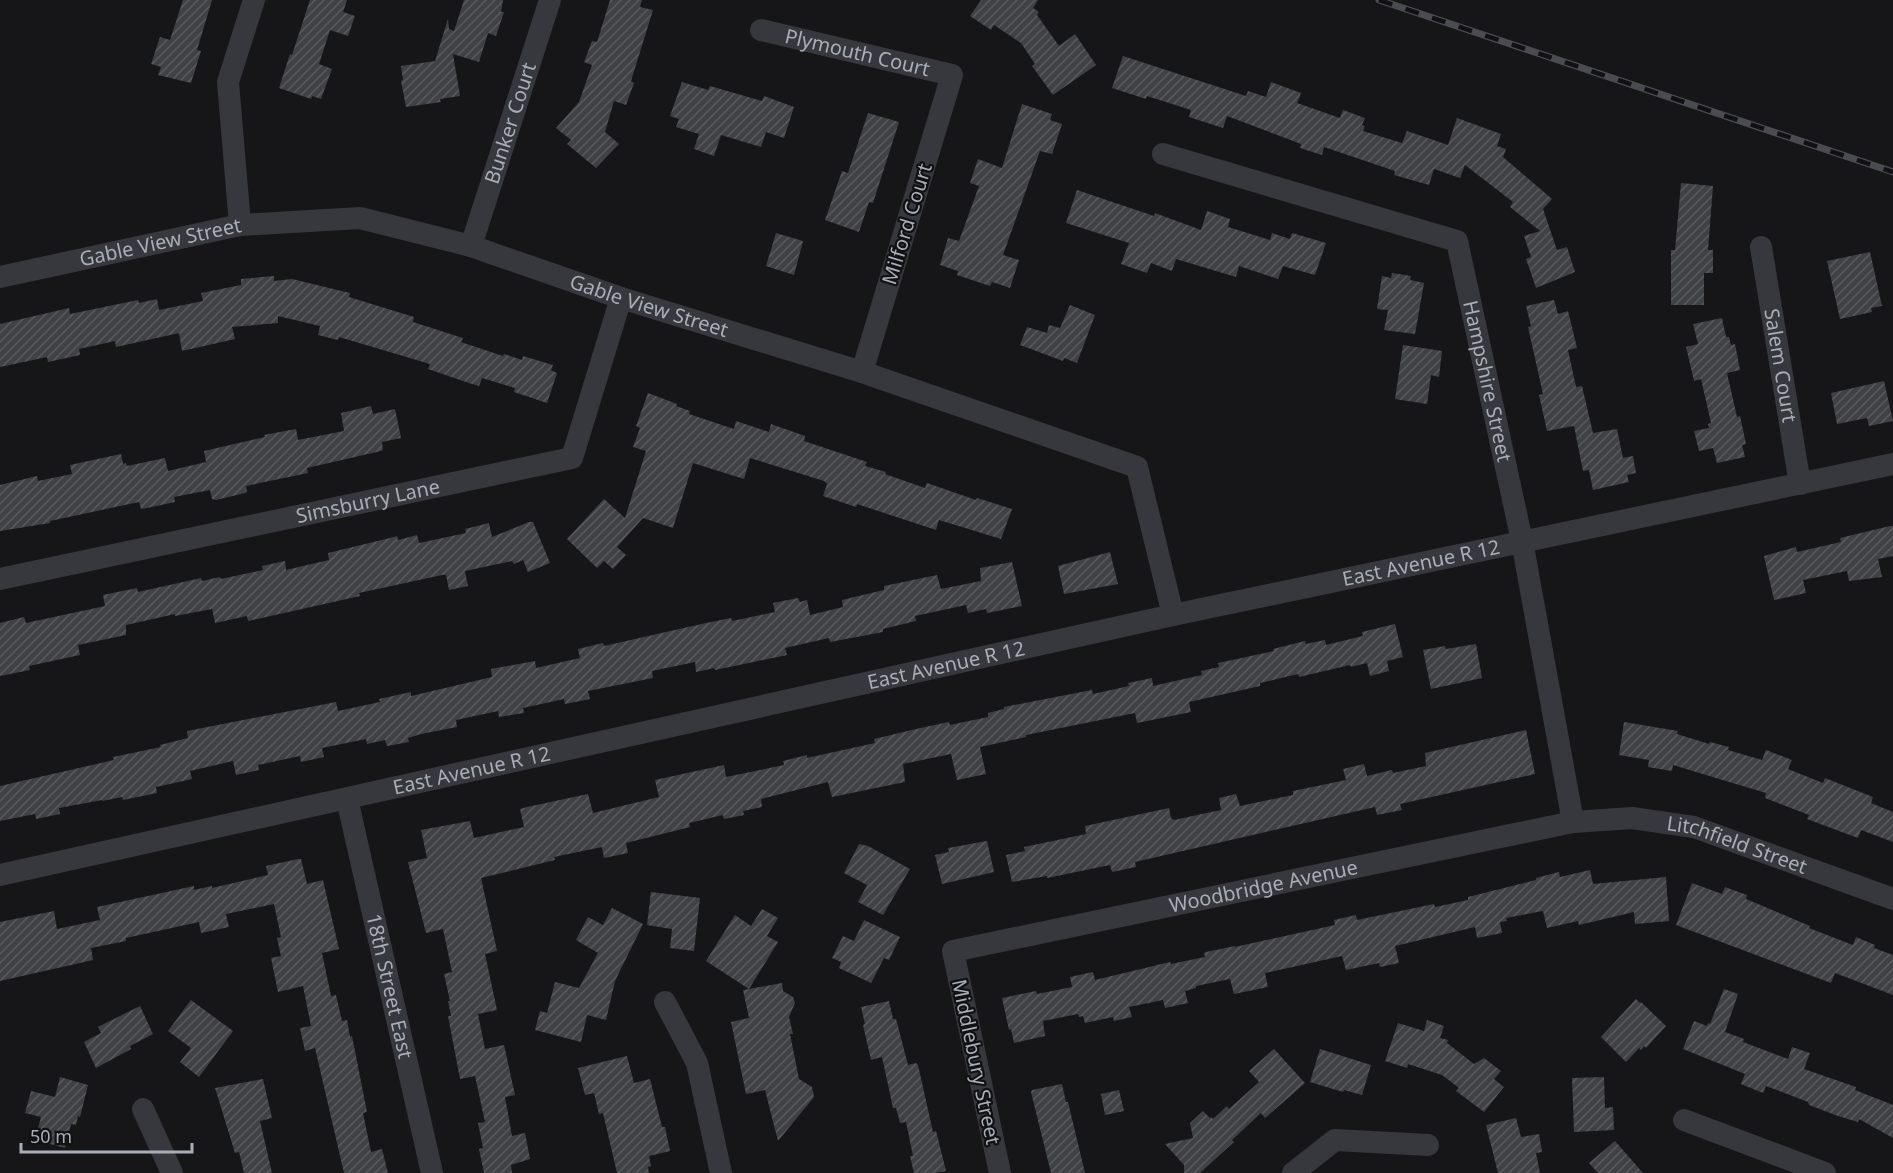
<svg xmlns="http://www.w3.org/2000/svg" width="1893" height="1173" font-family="'Noto Sans',sans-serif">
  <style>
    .building { fill: url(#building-hatch) }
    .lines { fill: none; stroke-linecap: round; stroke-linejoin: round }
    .minor { stroke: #37383d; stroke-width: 22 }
    .rail-casing { stroke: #4a4c52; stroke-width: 7 }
    .rail { stroke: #111113; stroke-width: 4.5; stroke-dasharray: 14; stroke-linecap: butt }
    .labels { text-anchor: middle; stroke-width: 4.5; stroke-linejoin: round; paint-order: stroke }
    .street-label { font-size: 20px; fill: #a8adb8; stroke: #111113 }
  </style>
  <defs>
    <pattern id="building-hatch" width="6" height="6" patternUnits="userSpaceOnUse" patternTransform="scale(1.5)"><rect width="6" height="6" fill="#404145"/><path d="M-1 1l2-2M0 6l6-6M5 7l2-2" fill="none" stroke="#595a5e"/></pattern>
  </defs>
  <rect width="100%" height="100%" fill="#161618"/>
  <path class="building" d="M183 0H212L197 50 201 51 191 83 158 75 161 67 151 64 160 37 170 40Z
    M310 0H347L343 12 355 16 348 36 330 30 319 64 332 69 321 99 312 96 311 99 279 88 290 54 292 55Z
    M464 0H503L501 12H504L496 36 488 33 479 62 453 54 460 96 440 99 441 102 406 107 401 81 403 80 401 66 435 61 448 19 449 29 454 31Z
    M610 0H642L640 7 653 10 631 81 634 83 626 105 614 101 605 132 619 144 596 168 567 144 571 140 556 128 579 102 592 65 584 62 592 41 597 42Z
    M981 0H1038L1033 8 1039 12 1037 15 1059 46 1075 34 1096 65 1053 95 1032 66 1035 64 1021 43 994 25 991 30 970 16Z
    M1123 56 1246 96 1248 91 1266 97 1271 82 1301 93 1297 103 1340 118 1343 110 1365 118 1362 125 1365 126 1363 131 1402 143 1407 131 1448 145 1457 118 1501 134 1497 146 1506 149 1503 157 1552 199 1543 209 1557 250 1567 247 1575 272 1536 288 1526 259 1531 257 1524 236 1540 231 1510 207 1513 202 1465 165 1460 178 1434 169 1429 185 1394 175 1395 171 1324 147 1322 155 1300 148 1301 144 1227 116 1223 128 1189 117 1191 110 1147 96 1146 99 1112 88Z
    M682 82 708 90 710 86 762 101 764 96 794 107 784 138 766 132 761 147 721 135 714 156 694 149 699 134 676 127 679 119 670 116Z
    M1022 104 1052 114 1050 120 1062 124 1052 154 1040 151 1003 255 1019 260 1010 288 992 282 990 286 957 275 958 271 940 265 948 238 959 241 979 186 970 183 978 159 1002 168Z
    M868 113 899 122 873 203 869 202 859 232 825 220 842 171 848 173Z
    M1681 183 1713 186 1708 250H1713V273H1704V305H1671V250H1675Z
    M1077 190 1154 216 1155 213 1201 230 1207 211 1230 219 1228 227 1270 240 1272 233 1290 239 1292 233 1326 243 1315 275 1283 266 1278 279 1239 266 1236 277 1176 259 1172 271 1151 263 1147 273 1121 264 1129 243 1066 223Z
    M776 233 803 241 794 275 766 266Z
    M1870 252 1882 306 1871 308 1872 312 1840 319 1827 261Z
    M1392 273 1411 276 1410 280 1424 283 1415 334 1384 330 1388 310 1377 309 1382 276 1391 278Z
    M274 276V281L292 279 350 293 349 297 414 317 413 322 463 338 461 342 503 356 504 354 522 360 523 356 553 365 551 370 557 373 547 403 514 392 515 388 482 378 479 386 469 383 428 369 430 364 339 337 338 340 318 335 320 326 278 316V323L232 327 235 339 182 351 179 333 116 347 115 341 79 349 80 355 48 362 47 357 0 367V324L69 308 70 314 138 300 139 303 157 299 159 310 203 301 201 293 241 285V279Z
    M1554 300 1558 314 1568 311 1577 348 1568 350 1576 387 1582 386 1593 433 1617 429 1623 458 1633 456 1636 473 1627 475 1629 482 1593 490 1589 470 1583 471 1574 426 1547 431 1539 395 1543 394 1528 327 1531 326 1526 306Z
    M1070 305 1095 315 1077 363 1064 358 1063 361 1020 345 1027 327 1047 333 1049 325 1060 328Z
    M1722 318 1726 337H1729L1731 345 1735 344 1740 370 1727 373 1737 417 1740 416 1746 444 1742 445 1745 457 1717 463 1713 448 1699 451 1694 431 1709 428 1708 424 1711 423 1701 379 1694 381 1686 347 1698 344 1693 324Z
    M1403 345 1442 351 1439 377 1431 375 1427 404 1395 399Z
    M1884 381 1893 421 1869 426 1867 418 1837 424 1831 393Z
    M648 393 677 404 676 406 690 411 689 414 734 429 736 421 769 432 771 424 805 436 804 441 867 462 865 466 886 472 885 474 925 488 927 483 976 500 977 498 1012 509 1001 539 939 520 936 530 857 504 856 507 823 496 827 484 824 481 750 458 744 479 693 463 673 528 643 518 617 547 626 555 613 569 604 561 597 568 567 539 604 499 625 518 646 451 633 447 640 428 636 426Z
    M371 406 373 414 395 409 401 438 382 442 383 450 381 451 307 468 308 473 246 486 247 491 245 493 216 500 212 499 210 490 174 497 175 502 152 507 141 509 139 502 50 521V523L0 531V485L37 476 38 481 72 474 70 465 121 454 123 464 126 463 127 466 165 458 168 471 206 462 204 451 265 437 264 435 296 429 298 440 344 431 341 413Z
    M529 522H533L550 563 528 572 523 560 514 564 512 561 465 571 468 586 449 590 446 575H442L359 593 360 596 248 621 247 616 215 623 212 609 175 616V614L126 625V635L78 645 80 655 29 666 30 670 0 676V623L24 617 26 623 105 606 103 595 137 588 138 592 201 578 202 581 220 577 221 579 263 570 262 566 285 561 286 570 329 560 328 553 394 537 397 536 398 540 417 535 419 543 466 533 465 529 489 523 492 537Z
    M1890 526H1893V556L1878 559 1882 577 1849 581 1847 571 1803 580 1806 593 1774 600 1764 556 1796 547 1797 552 1841 542 1840 538Z
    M1110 552 1118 584 1064 594 1058 566Z
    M1012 562 1022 606 987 613 986 609 968 613 966 605 915 616 916 621 883 629V632L830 642 829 638 785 648 787 655 715 670 714 668 696 672 695 662 652 671 653 678 588 691 590 699 565 704 564 699 523 708 524 713 499 717 498 711 456 720 457 727 421 734 408 738 409 742 387 746 385 740 367 744 366 739 322 748 324 757 301 762 300 756 258 765 259 770 236 775 233 761 190 771 192 779 156 787 157 793 123 800 122 797 102 801V800L59 808 60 814 36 819 35 814 0 821V786L114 760 113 757 161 747 160 745 188 738 187 731 336 702 338 711 380 702 379 699 411 692V696L492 677 491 669 535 661 536 668 580 658 578 649 603 643 604 646 706 623 731 618 732 621 775 612 773 603 798 598 800 602 807 600 810 615 843 607 842 600 884 590V586L937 575 941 589 981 581 980 568Z
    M1395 624 1403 657 1387 661 1389 671 1370 676 1367 663 1351 667 1350 665 1299 677 1298 674 1260 683V686L1189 702 1191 712 1137 723 1135 713 1026 735V737L980 747 986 774 957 780 951 754 903 764 905 782 832 797 828 782 761 799 762 807 743 811 744 815 724 819 723 815 689 823 690 827 626 843 628 853 604 858 602 847 554 857 555 860 481 878 497 951 485 954 497 1010 478 1014 485 1049 504 1045 515 1095 505 1097 512 1136 525 1133 530 1159 511 1165 512 1173H484L479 1149 483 1148 478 1123 485 1122 475 1076 460 1079 448 1016H451L448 1001H450L444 974 452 972 443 929 426 933 408 862 427 858 421 830 470 821 474 838 524 827 520 809 527 807 588 794 593 813 659 797 655 780 724 765 726 777 784 765 783 761 807 755V758L875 743 874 739 916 729 949 722 950 725 988 717V713L1004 709V707L1092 690 1093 694 1129 686 1128 683 1152 678 1153 686 1202 675 1201 671 1219 667 1218 663 1274 651 1273 649 1305 641 1306 644 1325 640 1326 645 1363 636 1362 632Z
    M1476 644 1482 678 1431 689 1423 650 1445 646 1446 649Z
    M1624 722 1678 731 1677 734 1709 744 1710 742 1729 747 1728 750 1762 760 1766 750 1792 760 1788 769 1823 783 1825 778 1873 797 1871 803 1893 812V842L1861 830 1858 838 1839 831 1807 819 1809 815 1765 798 1766 793 1726 781 1673 765 1672 771 1648 767 1649 760 1619 755Z
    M1526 730 1535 774 1400 804 1402 810 1377 815 1375 807 1135 862 1136 867 1112 872 1110 865 1047 878V876L1012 882 1006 855 1025 851 1024 847 1086 834 1085 826 1169 808 1171 818 1174 820 1221 810 1219 798 1236 794 1240 806 1293 795V791L1346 780 1343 769 1364 764 1367 776 1392 770 1393 773 1426 766 1425 753Z
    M987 841 994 872 942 884 935 855 949 852 948 848Z
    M859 844 868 846 910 869 883 915 858 902 867 885 844 873Z
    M298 859H301L307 884 323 880 339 949 322 953 331 996 336 995 342 1021 347 1020 350 1037 352 1036 367 1112 363 1113 371 1152 382 1149 388 1173H344L315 1048 305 1051 300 1028 311 1026 303 986 278 992 271 958 281 956 277 938 281 937 274 904 226 914 229 927 201 933 199 922 126 938V941L91 948 93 960 0 981V922L54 911 57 929 100 920 97 907 194 886V890L212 886V888L268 875 266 866Z
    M1590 870 1593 884 1666 877 1669 921 1635 924 1634 912 1579 925 1578 921 1547 928 1543 911 1506 918 1507 921 1500 922 1502 933 1477 938 1475 927 1395 946 1399 963 1380 967 1379 963 1346 970 1342 956 1265 973 1268 987 1234 994 1230 979 1196 986V988L1185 991 1188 1003 1165 1008 1163 1000 1129 1007 1132 1017 1114 1021 1113 1017 1085 1023 1083 1016 1079 1017 1078 1014 1043 1021 1045 1036 1014 1043 1011 1029 1009 1030 1002 998 1036 991 1037 994 1072 987 1070 977 1093 972 1095 980 1170 962 1171 964 1205 957 1204 953 1206 952 1235 946V947L1335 925 1334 920 1356 915 1357 920 1434 904 1435 907 1468 900V897L1536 880V878L1559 872 1560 877Z
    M1692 883 1722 894 1725 887 1747 895 1746 899 1810 926 1809 928 1853 945 1856 937 1875 945 1874 948 1893 955V995L1835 973 1831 983 1676 925Z
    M651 892 700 898 694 951 670 948 672 929 647 925Z
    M612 908 643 924 615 981 606 1020 587 1015 581 1042 535 1030 540 1011 547 1013 555 982 579 988 598 953 576 940 588 917 603 925Z
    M762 909 778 918 767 936 778 942 749 989 782 983 783 991 793 997 795 1003 789 1017 793 1034H790L799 1079 812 1087 814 1097 778 1141 765 1090 746 1094 731 1022 749 1018 743 990 749 989 706 961 735 915 751 926Z
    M864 920 900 937 889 960 884 958 871 983 839 968 841 962 832 958 843 936 854 941Z
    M1724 989 1738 994 1725 1032 1744 1039 1743 1042 1788 1059 1792 1047 1810 1053 1804 1069 1856 1087 1855 1090 1893 1105V1138L1859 1119 1858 1122 1838 1116 1809 1105 1808 1102 1766 1086 1763 1093 1741 1084 1745 1074 1683 1049 1694 1021 1707 1026 1708 1023 1710 1024Z
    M1636 999 1640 1003 1641 1002 1666 1026 1646 1048 1644 1046 1641 1050 1639 1048 1626 1062 1601 1037Z
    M191 1000 233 1031 199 1077 180 1062 191 1048 168 1031Z
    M889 1001 893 1019H896L908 1065 916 1063 918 1065 933 1132 936 1131 946 1171 935 1173H914L910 1156H913L906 1122 900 1123 896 1108H893L882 1057 871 1060 863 1025 865 1024 861 1007Z
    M140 1006 153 1034 130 1046 131 1049 96 1068 84 1042 101 1033 98 1027Z
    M1427 1020 1444 1026 1440 1038 1448 1040 1447 1043 1474 1064 1484 1058 1501 1071 1494 1079 1504 1087 1484 1112 1456 1091 1459 1088 1442 1075 1408 1064 1407 1068 1385 1061 1398 1023 1424 1031Z
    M1274 1049 1305 1083 1265 1118 1261 1113 1232 1140 1234 1142 1200 1173H1184V1165L1165 1144 1193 1138 1190 1123 1203 1111 1210 1118 1211 1117 1213 1119 1227 1106 1229 1109 1259 1082 1249 1071Z
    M1320 1049 1371 1065 1362 1095 1344 1090 1343 1092 1310 1082Z
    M627 1056 634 1083 650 1079 662 1127H665L670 1151 649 1156 651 1166 648 1167 649 1173H617L603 1113 599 1114 594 1093 585 1095 578 1068Z
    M60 1077 88 1085 80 1117 78 1116 76 1125 71 1124 65 1148 35 1140 41 1117 25 1113 31 1091 55 1097Z
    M1604 1077 1605 1108 1613 1107 1614 1130 1574 1132 1572 1078Z
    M263 1079 272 1118 260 1121 272 1173H244L239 1152 235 1153 215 1088Z
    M1062 1084 1066 1102H1068L1085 1173H1051L1031 1092 1032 1090Z
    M1119 1090 1124 1111 1105 1115 1101 1094Z
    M1516 1118 1521 1137 1539 1134 1542 1152 1536 1153 1540 1173H1498L1486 1125Z
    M1615 1141 1643 1173H1598L1589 1163Z"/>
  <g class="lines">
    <g class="minor">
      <path id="s1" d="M761 30 952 75 862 372"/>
      <path id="s2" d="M1163 154 1457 241 1522 541 1573 822"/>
      <path d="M240 225 228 82 254 0"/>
      <path id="s3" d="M471 246 550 0"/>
      <path id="s4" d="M1761 247 1800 484"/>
      <path id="s5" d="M0 277 240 225 360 218 471 246 621 298 862 372 1137 467 1173 615"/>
      <path id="s6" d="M0 579 572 458 621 298"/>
      <path id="s7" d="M347 799 432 1173"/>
      <path id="s8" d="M0 875 1173 615 1893 464"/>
      <path d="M665 1002 697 1063 721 1173"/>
      <path d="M143 1109 172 1173"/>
      <path d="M1684 1120 1825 1173"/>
      <path id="s9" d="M1000 1173 953 951 1573 822 1632 818 1694 827 1893 899"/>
      <path d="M1293 1173 1335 1140 1428 1145"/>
    </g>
    <defs>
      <path id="rail" d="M1379 0 1893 172"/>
    </defs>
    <use href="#rail" class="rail-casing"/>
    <use href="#rail" class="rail"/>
  </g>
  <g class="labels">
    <g class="street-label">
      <text dy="7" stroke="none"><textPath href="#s1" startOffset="99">Plymouth Court</textPath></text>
      <text dy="7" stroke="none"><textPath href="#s3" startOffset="129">Bunker Court</textPath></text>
      <text transform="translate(907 224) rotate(-73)" y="7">Milford Court</text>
      <text dy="7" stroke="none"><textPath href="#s5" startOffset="164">Gable View Street</textPath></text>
      <text dy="7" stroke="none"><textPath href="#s5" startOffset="668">Gable View Street</textPath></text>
      <text dy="7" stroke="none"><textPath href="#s4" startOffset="120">Salem Court</textPath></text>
      <text dy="7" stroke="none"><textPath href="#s2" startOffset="450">Hampshire Street</textPath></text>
      <text dy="7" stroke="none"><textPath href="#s6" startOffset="376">Simsburry Lane</textPath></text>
      <text dy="7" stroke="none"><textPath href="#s8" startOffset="1455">East Avenue R 12</textPath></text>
      <text dy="7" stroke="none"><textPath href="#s8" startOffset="969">East Avenue R 12</textPath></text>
      <text dy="7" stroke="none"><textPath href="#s8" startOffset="483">East Avenue R 12</textPath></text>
      <text dy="7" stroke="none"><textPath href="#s9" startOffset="1028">Litchfield Street</textPath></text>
      <text dy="7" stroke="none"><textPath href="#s9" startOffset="544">Woodbridge Avenue</textPath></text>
      <text dy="7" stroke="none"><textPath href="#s7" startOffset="192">18th Street East</textPath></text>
      <text transform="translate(976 1062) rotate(78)" y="7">Middlebury Street</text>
    </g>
  </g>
  <path d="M21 1143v9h171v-9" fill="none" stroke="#a8adb8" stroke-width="3"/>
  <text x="30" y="1143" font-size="18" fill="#a8adb8" stroke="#111113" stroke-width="4.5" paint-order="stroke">50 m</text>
</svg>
